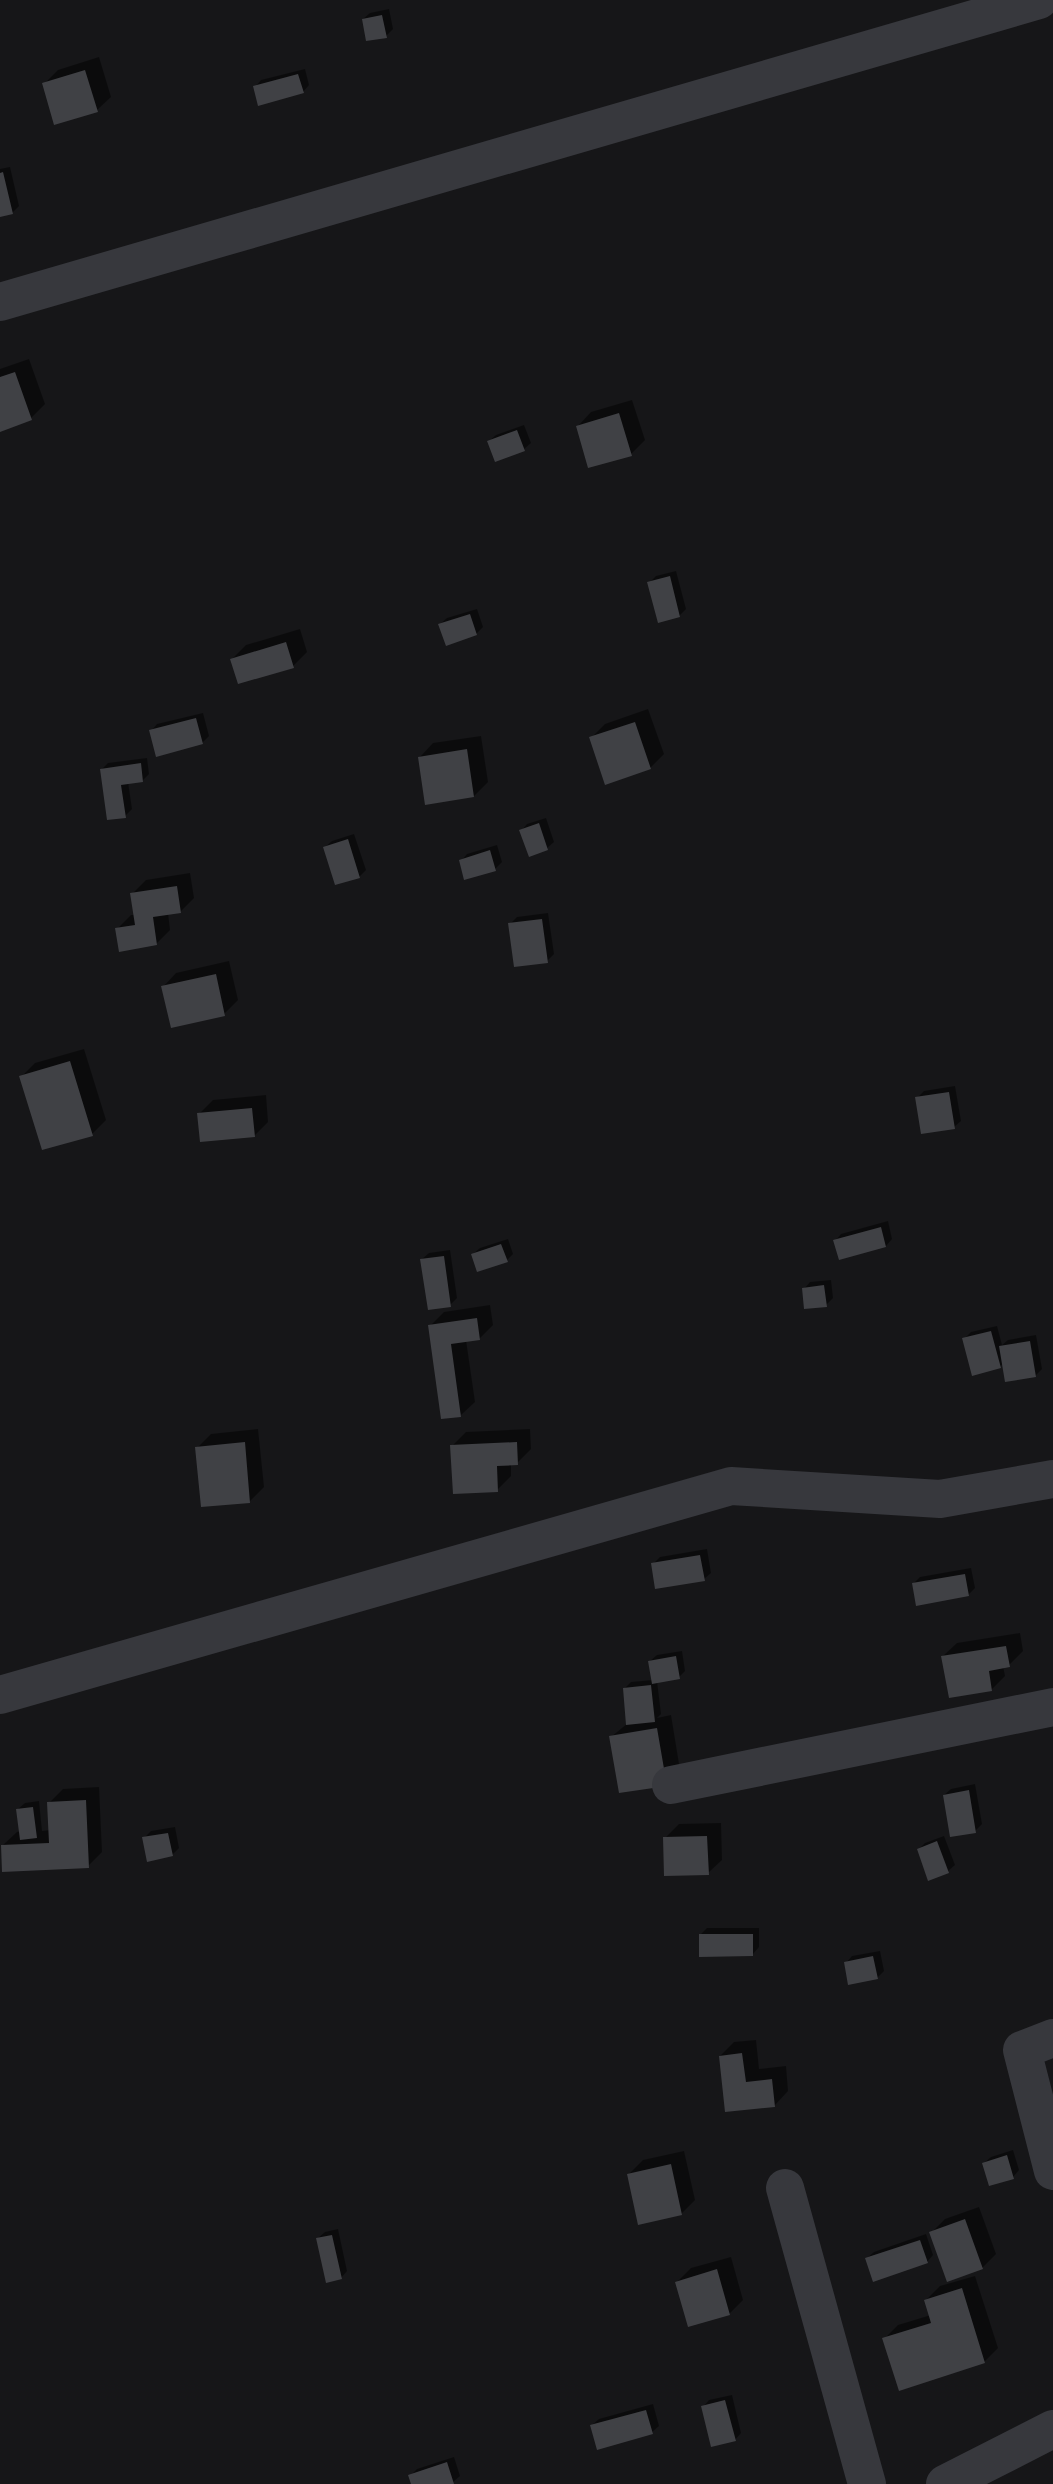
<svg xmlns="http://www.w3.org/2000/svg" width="1053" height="2484" font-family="'Asap Condensed',sans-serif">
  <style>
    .shadow { fill: #0007 }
    .building { fill: #404145 }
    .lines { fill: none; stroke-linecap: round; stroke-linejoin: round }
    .minor { stroke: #37383d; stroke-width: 38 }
  </style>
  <rect width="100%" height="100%" fill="#161618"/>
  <path class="shadow" d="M389 9 393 29 386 36 363 19 370 13Z
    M99 57 111 97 97 110 44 84 58 70Z
    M305 69 309 85 303 92 255 87 261 80Z
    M10 167 19 206 13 212 0 215V169Z
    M29 359 45 404 31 418 0 430V369Z
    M632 400 645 440 631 454 578 426 591 412Z
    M524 425 531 443 524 449 496 460 489 441 496 435Z
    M676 571 686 609 679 616 649 583 656 576Z
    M477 609 483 627 476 634 440 624 447 618Z
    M300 629 307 652 293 666 232 659 246 645Z
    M648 709 664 754 650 768 591 738 605 724Z
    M203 713 209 736 202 743 151 731 157 724Z
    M481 736 488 782 474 796 420 757 433 743Z
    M147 758 149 774 142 781 128 782 132 809 125 816 102 769 108 763Z
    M546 818 554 842 547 848 530 854 521 831 527 824Z
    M354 834 366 870 359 877 325 847 332 841Z
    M497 845 502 862 495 869 466 878 461 861 467 854Z
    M190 873 194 898 180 912 168 913 170 930 156 944 117 929 131 915H135L132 894 146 880Z
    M548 913 554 954 547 961 510 924 517 917Z
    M229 961 238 1000 224 1014 163 987 176 973Z
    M84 1049 106 1120 92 1134 21 1077 35 1063Z
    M955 1086 961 1121 954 1127 917 1098 924 1091Z
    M266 1095 268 1122 254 1136 199 1114 213 1100Z
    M888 1221 892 1239 886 1246 835 1241 841 1234Z
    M508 1239 513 1254 507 1260 473 1254 480 1248Z
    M450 1250 457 1298 450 1305 422 1259 429 1253Z
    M831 1280 833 1298 826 1305 804 1289 810 1282Z
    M490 1305 493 1325 479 1339 466 1340 475 1402 461 1415 430 1326 444 1312Z
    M997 1326 1002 1345 1008 1340 1036 1335 1042 1369 1035 1376 1004 1362 1000 1367 964 1339 971 1332Z
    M258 1429 264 1487 250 1501 197 1448 211 1434Z
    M530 1429 531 1449 517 1463H511V1476L497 1490 452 1446 466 1432Z
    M707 1549 711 1573 704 1579 653 1564 660 1557Z
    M971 1568 975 1588 968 1595 914 1583 920 1577Z
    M1020 1633 1023 1651 1009 1665 1003 1666 1005 1676 991 1690 943 1656 957 1643Z
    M682 1651 685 1671 679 1677 657 1681 661 1714 657 1718 671 1715 680 1770 666 1784 611 1737 628 1723 625 1688 631 1682 653 1680 650 1661 657 1655Z
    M975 1784 982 1824 975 1831 944 1795 951 1789Z
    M99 1787 102 1852 88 1866 3 1845 17 1832 21 1831 18 1809 25 1803 39 1801 42 1831 50 1830 49 1803 63 1789Z
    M721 1823 722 1860 708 1873 665 1838 679 1824Z
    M175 1827 179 1848 172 1855 144 1838 151 1831Z
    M944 1836 955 1865 948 1871 919 1849 925 1843Z
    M707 1928H759V1947L753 1954 700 1935Z
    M880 1951 884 1971 877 1978 846 1963 852 1956Z
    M756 2040 759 2069 786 2066 788 2091 775 2105 727 2110 720 2056 734 2042Z
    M1013 2150 1019 2170 1013 2177 984 2163 991 2157Z
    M684 2151 695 2200 681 2214 629 2174 643 2160Z
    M979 2207 996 2254 982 2268 931 2233 945 2219Z
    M338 2229 347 2271 341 2278 318 2238 325 2232Z
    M926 2234 933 2255 927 2262 867 2258 874 2252Z
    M731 2257 743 2300 729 2314 677 2282 691 2268Z
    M975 2276 998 2348 984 2362 884 2339 898 2325 931 2315 926 2300 940 2286Z
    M732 2395 741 2433 735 2440 703 2407 709 2400Z
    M653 2404 659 2426 652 2432 592 2425 599 2419Z
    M454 2457 460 2476 453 2482 413 2484 410 2476 417 2469Z"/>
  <path class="building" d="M382 15 387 38 366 41 362 19Z
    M85 70 98 112 54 125 42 83Z
    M298 74 304 93 258 106 253 86Z
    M3 172 13 214 0 217V173Z
    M15 372 32 420 0 432V377Z
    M619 413 632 456 588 468 576 426Z
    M517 430 525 451 495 462 487 441Z
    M670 576 680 617 658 623 647 582Z
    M470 614 477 635 446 646 438 624Z
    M286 642 294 668 238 684 230 659Z
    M196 718 203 744 156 757 149 730Z
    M635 722 651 769 605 785 589 737Z
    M467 749 474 797 425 805 418 757Z
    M141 763 143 782 121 785 126 818 107 820 100 769Z
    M539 823 548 850 529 857 519 830Z
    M348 839 360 878 335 885 323 847Z
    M490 850 496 871 464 880 459 860Z
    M177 886 181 913 153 917 157 945 119 952 115 928 135 925 130 893Z
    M542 919 548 963 514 967 508 923Z
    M216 974 225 1016 171 1028 161 986Z
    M70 1061 93 1136 42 1150 19 1076Z
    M949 1092 955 1129 921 1134 915 1097Z
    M252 1108 255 1137 200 1142 197 1113Z
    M881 1227 886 1247 839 1260 833 1240Z
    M501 1244 508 1262 477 1272 471 1254Z
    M444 1256 451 1307 428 1310 420 1259Z
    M824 1285 827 1307 804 1309 802 1288Z
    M477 1318 480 1340 451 1344 461 1417 441 1419 428 1325Z
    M991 1331 1001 1368 972 1376 962 1338Z
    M1030 1341 1036 1377 1005 1382 999 1346Z
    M245 1442 250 1503 201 1507 195 1447Z
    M517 1442 518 1465 497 1466 498 1492 453 1494 450 1445Z
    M700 1555 705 1581 655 1589 651 1563Z
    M965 1574 969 1596 916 1606 912 1583Z
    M1006 1646 1010 1667 989 1671 992 1691 949 1698 941 1656Z
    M676 1656 680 1679 652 1684 648 1661Z
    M651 1685 655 1722 626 1725 623 1688Z
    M657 1728 667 1786 619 1793 609 1736Z
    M969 1790 976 1833 950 1837 943 1795Z
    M86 1800 89 1868 2 1872 1 1845 49 1843 47 1802Z
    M33 1807 37 1838 20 1840 16 1809Z
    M168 1833 173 1856 147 1862 142 1837Z
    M707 1836 709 1875 664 1876 663 1837Z
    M937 1841 949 1873 928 1881 917 1849Z
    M699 1934H753V1956L699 1957Z
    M873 1956 878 1979 848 1985 844 1962Z
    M742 2053 746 2082 772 2079 775 2107 725 2112 719 2056Z
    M1007 2155 1014 2179 989 2186 982 2163Z
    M671 2164 682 2215 638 2225 627 2174Z
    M965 2219 983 2269 947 2282 929 2232Z
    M332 2235 342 2279 326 2283 316 2238Z
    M920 2240 928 2263 873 2282 865 2258Z
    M717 2269 730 2315 688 2327 675 2282Z
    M962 2288 985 2363 899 2391 882 2338 931 2323 924 2300Z
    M725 2400 736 2441 711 2447 701 2406Z
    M646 2410 653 2434 597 2450 590 2425Z
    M447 2462 454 2484H411L408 2475Z"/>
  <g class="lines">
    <path class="minor" d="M0 302 1039 0
      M0 1695 731 1486 940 1499 1053 1479
      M671 1785 1053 1707
      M1053 2038 1022 2050 1053 2171
      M785 2188 867 2484
      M945 2484 1053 2429"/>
  </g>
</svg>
